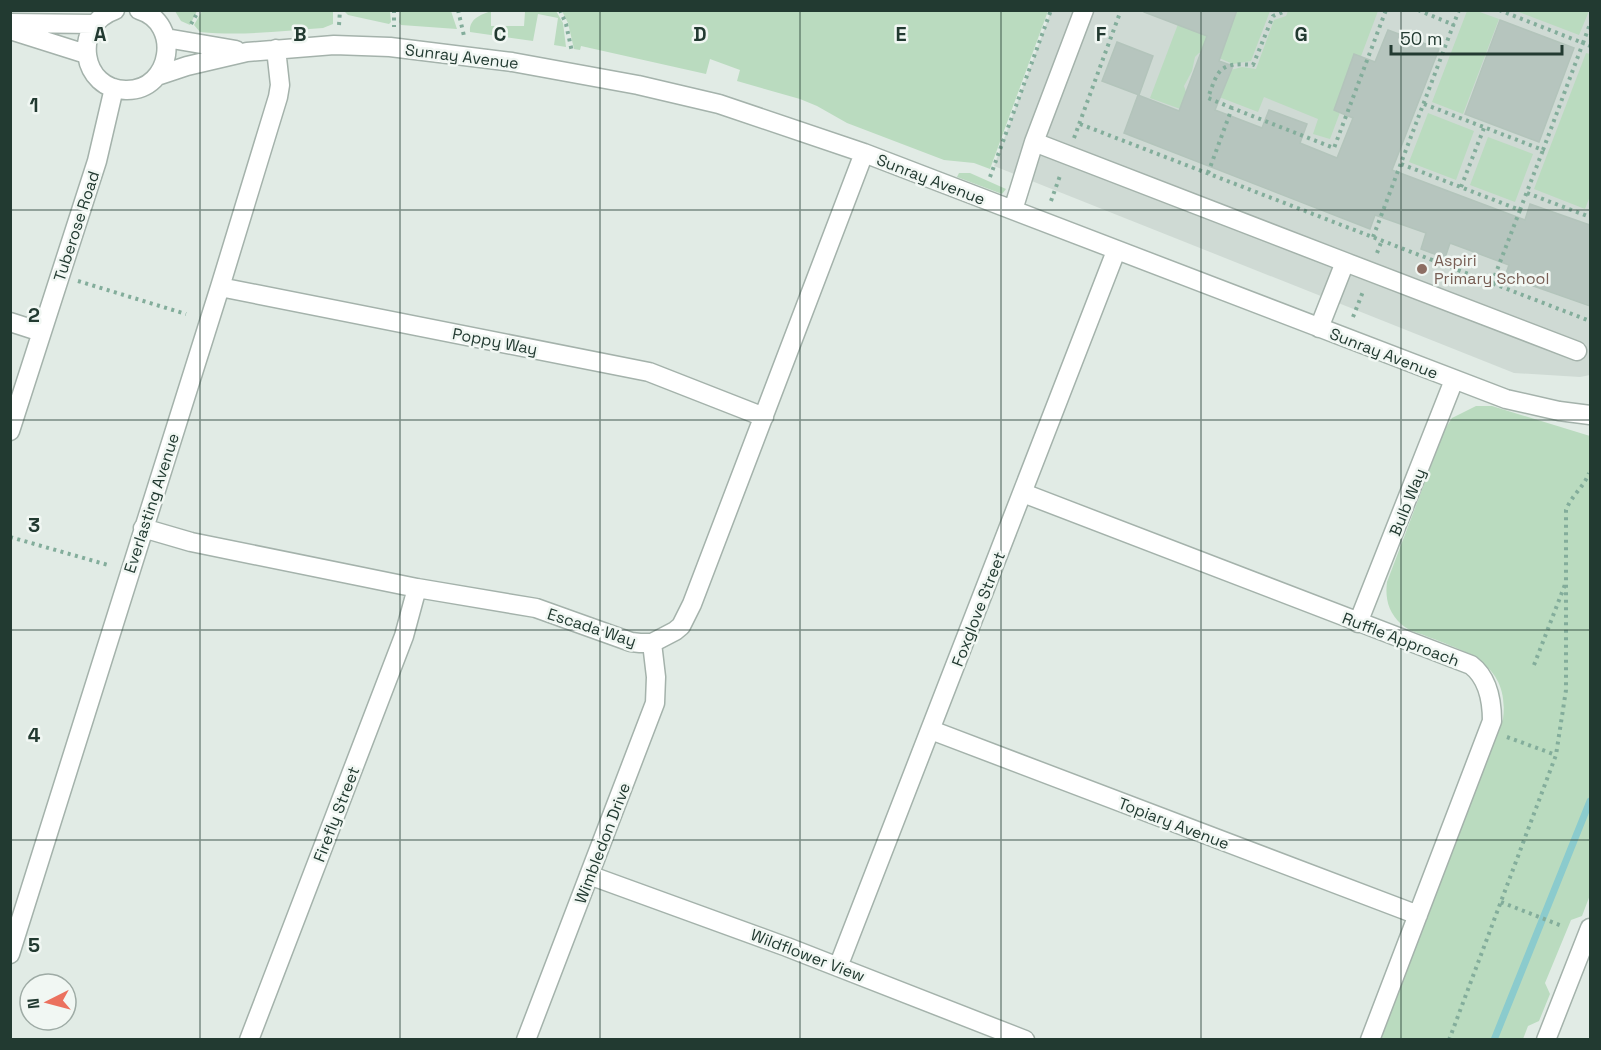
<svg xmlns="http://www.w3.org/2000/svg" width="1601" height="1050" font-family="'Space Grotesk',sans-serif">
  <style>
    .built { fill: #cfdad4 }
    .green { fill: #badbbf }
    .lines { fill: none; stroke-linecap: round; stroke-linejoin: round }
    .stream { stroke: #8bcbcd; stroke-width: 7 }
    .building { fill: #b6c5be; stroke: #b3c4bb; stroke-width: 1.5 }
    .minor-casing { stroke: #a4b2ab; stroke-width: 21 }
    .path { stroke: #83ad9b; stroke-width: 4; stroke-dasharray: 3 4.5; stroke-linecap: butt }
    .minor { stroke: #fff; stroke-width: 18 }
    .grid { fill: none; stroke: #223a31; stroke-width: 1.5; stroke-opacity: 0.55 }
    .education-dot { fill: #8d6e63; stroke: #f1f7f3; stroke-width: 2 }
    .labels { text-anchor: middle; stroke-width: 5; stroke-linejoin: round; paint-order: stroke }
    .street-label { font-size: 16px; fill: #223a31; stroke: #f1f7f3 }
    .education-label { font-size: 16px; fill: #785e54; stroke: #f1f7f3; text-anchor: start }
    .grid-label { font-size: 20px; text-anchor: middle; font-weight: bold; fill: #223a31; stroke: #f1f7f3; stroke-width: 5; stroke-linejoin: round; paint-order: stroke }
  </style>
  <rect width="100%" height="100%" fill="#e1ebe5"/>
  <path class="built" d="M1051 11H1590V375L1580 377 1514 373 994 166Z"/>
  <path class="green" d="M532 10 556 11 563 23 566 47 554 45 558 18 538 14 533 41 470 32C469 19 480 15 491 11V26H524L525 12Z
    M1268 10 1270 11 1251 61 1233 64 1205 52 1199 53 1195 57 1192 71 1184 86 1186 92 1214 108 1219 123 1150 98 1183 11Z
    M175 11V10L197 11 190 25 181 21Z
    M202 11H333V24L323 28C282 31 242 36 200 32L194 25Z
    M344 11H390L391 22 389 24 348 15Z
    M409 11H451L457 29 401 25 399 22 400 12Z
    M562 11H1048L990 169 974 163 944 160 847 123 817 106 800 99 737 81 740 70 710 59 706 74 581 46 580 50 574 49 568 23Z
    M1288 11H1378L1330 139 1313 134 1318 119 1264 97 1258 112 1219 97 1227 71 1242 67 1256 69 1274 20 1286 16Z
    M1467 11H1477L1499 19 1463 114 1432 102Z
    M1516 11H1589L1579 35Z
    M1586 53 1590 54V196L1585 209 1534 189Z
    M1428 113 1474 131 1456 180 1409 162Z
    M1488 137 1533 154 1515 202 1470 185Z
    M959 173H970L1006 189 1002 194 957 177Z
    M1476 406H1492L1590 436V895L1582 916 1571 920 1545 983 1550 994 1539 1021 1528 1026 1523 1039H1381L1503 719C1510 664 1467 652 1426 636 1418 633 1407 630 1401 624 1388 612 1385 598 1387 582L1445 429 1452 418Z"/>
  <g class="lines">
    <path class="stream" d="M1494 1040 1590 801"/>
  </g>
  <path class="building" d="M1144 10H1237L1219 61 1233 66 1215 110 1262 128 1269 110 1307 124 1300 143 1337 158 1353 118 1334 110 1354 54 1375 62 1388 30 1439 49 1392 170 1525 220 1530 204 1590 225V306L1505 276 1509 265 1450 243 1445 258 1421 249 1426 233 1375 215 1370 229 1124 133 1138 95 1179 111 1207 36 1144 12Z
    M1500 20 1574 48 1539 142 1465 114Z
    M1117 42 1153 56 1139 95 1102 81Z"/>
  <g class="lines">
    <defs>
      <path id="minor" d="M115 10C71 25 81 91 127 90 172 90 182 23 139 10
        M10 23 95 24
        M10 30 86 54
        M166 38 236 50
        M157 76 187 66 247 52 334 45 390 47 512 62 638 85 719 104 864 153 1506 399 1559 411 1590 415
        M1034 142 1345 262 1319 328
        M1013 210 1034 142 1084 10
        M1345 262 1577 351
        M220 287 649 372 764 417
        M10 322 41 332
        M10 431 97 161 114 88
        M1023 493 1471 665C1488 678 1492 701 1492 721L1370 1040
        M143 528 191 542 417 588 536 608 631 642 640 643H652L675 631 681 626 692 604 864 153
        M1358 623 1454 380
        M931 730 1418 915
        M589 875 787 947 1025 1040
        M10 954 220 287 278 97 280 85 276 49
        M838 967 1116 251
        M249 1040 404 636 417 588
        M526 1040 655 703 656 677 652 643
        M1546 1040 1590 928"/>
    </defs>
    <use href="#minor" class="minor-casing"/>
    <path class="path" d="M394 10V27
      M458 10 464 36
      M560 10 566 24 572 52
      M1418 10 1454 25
      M1499 10 1583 43 1590 24
      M191 24 199 10
      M339 25 340 10
      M1424 104 1543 150 1583 43 1590 46
      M1232 108 1208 98C1218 69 1220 62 1253 65L1273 16 1283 12
      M1080 124 1590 321
      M1074 138 1121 10
      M1401 164 1520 210 1543 150
      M1208 173 1232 108 1334 148 1386 10
      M990 177 1051 10
      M1461 187 1484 128
      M1527 193 1590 217
      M1051 201 1061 173
      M1373 237 1459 10
      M1377 253 1382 240
      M78 281 186 314
      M1492 283 1520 210
      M1353 317 1364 289
      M10 537 108 565
      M1534 665 1566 582
      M1507 737 1556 755
      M1501 902 1562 926
      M1449 1040 1556 755 1566 690V510C1571 496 1584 487 1589 473"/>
    <use href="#minor" class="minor"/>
  </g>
  <path class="grid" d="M200 10V1040M400 10V1040M600 10V1040M800 10V1040M1001 10V1040M1201 10V1040M1401 10V1040M10 210H1590M10 420H1590M10 630H1590M10 840H1590"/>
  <circle class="education-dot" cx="1422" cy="269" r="6"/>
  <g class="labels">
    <g class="street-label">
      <text transform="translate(462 56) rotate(7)" y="6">Sunray Avenue</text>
      <text transform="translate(931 179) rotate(21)" y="6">Sunray Avenue</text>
      <text transform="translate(76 226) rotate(-72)" y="6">Tuberose Road</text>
      <text transform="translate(495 341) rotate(11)" y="6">Poppy Way</text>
      <text transform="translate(1384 353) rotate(21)" y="6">Sunray Avenue</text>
      <text transform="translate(1407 502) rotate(-68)" y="6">Bulb Way</text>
      <text transform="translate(151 503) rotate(-72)" y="6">Everlasting Avenue</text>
      <text transform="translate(978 609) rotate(-69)" y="6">Foxglove Street</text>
      <text transform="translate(592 627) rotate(18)" y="6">Escada Way</text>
      <text transform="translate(1401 639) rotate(21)" y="6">Ruffle Approach</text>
      <text transform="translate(336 814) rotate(-69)" y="6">Firefly Street</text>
      <text transform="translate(1174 823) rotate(21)" y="6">Topiary Avenue</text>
      <text transform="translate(602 843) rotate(-69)" y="6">Wimbledon Drive</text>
      <text transform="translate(808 955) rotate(21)" y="6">Wildflower View</text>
    </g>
    <g class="education-label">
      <text x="1434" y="266">Aspiri<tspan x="1434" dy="18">Primary School</tspan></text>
    </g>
  </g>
  <g class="grid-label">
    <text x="100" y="41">A</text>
    <text x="300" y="41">B</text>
    <text x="500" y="41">C</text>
    <text x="700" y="41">D</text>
    <text x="901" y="41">E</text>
    <text x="1101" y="41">F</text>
    <text x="1301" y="41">G</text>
    <text x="34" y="112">1</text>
    <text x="34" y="322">2</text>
    <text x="34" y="532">3</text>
    <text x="34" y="742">4</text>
    <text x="34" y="952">5</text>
  </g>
  <rect width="1601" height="1050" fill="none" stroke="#223a31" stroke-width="24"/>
  <g transform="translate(48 1002) rotate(264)"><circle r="28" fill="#f1f7f3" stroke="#9eaba5" stroke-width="1.5"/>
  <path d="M0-4.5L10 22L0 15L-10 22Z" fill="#eb715e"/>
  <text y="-9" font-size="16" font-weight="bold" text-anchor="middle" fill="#223a31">N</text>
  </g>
  <path d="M1391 45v9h171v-9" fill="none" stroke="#223a31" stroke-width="3"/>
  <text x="1400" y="45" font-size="18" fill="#223a31" stroke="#f1f7f3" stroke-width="4.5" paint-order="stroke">50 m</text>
</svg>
